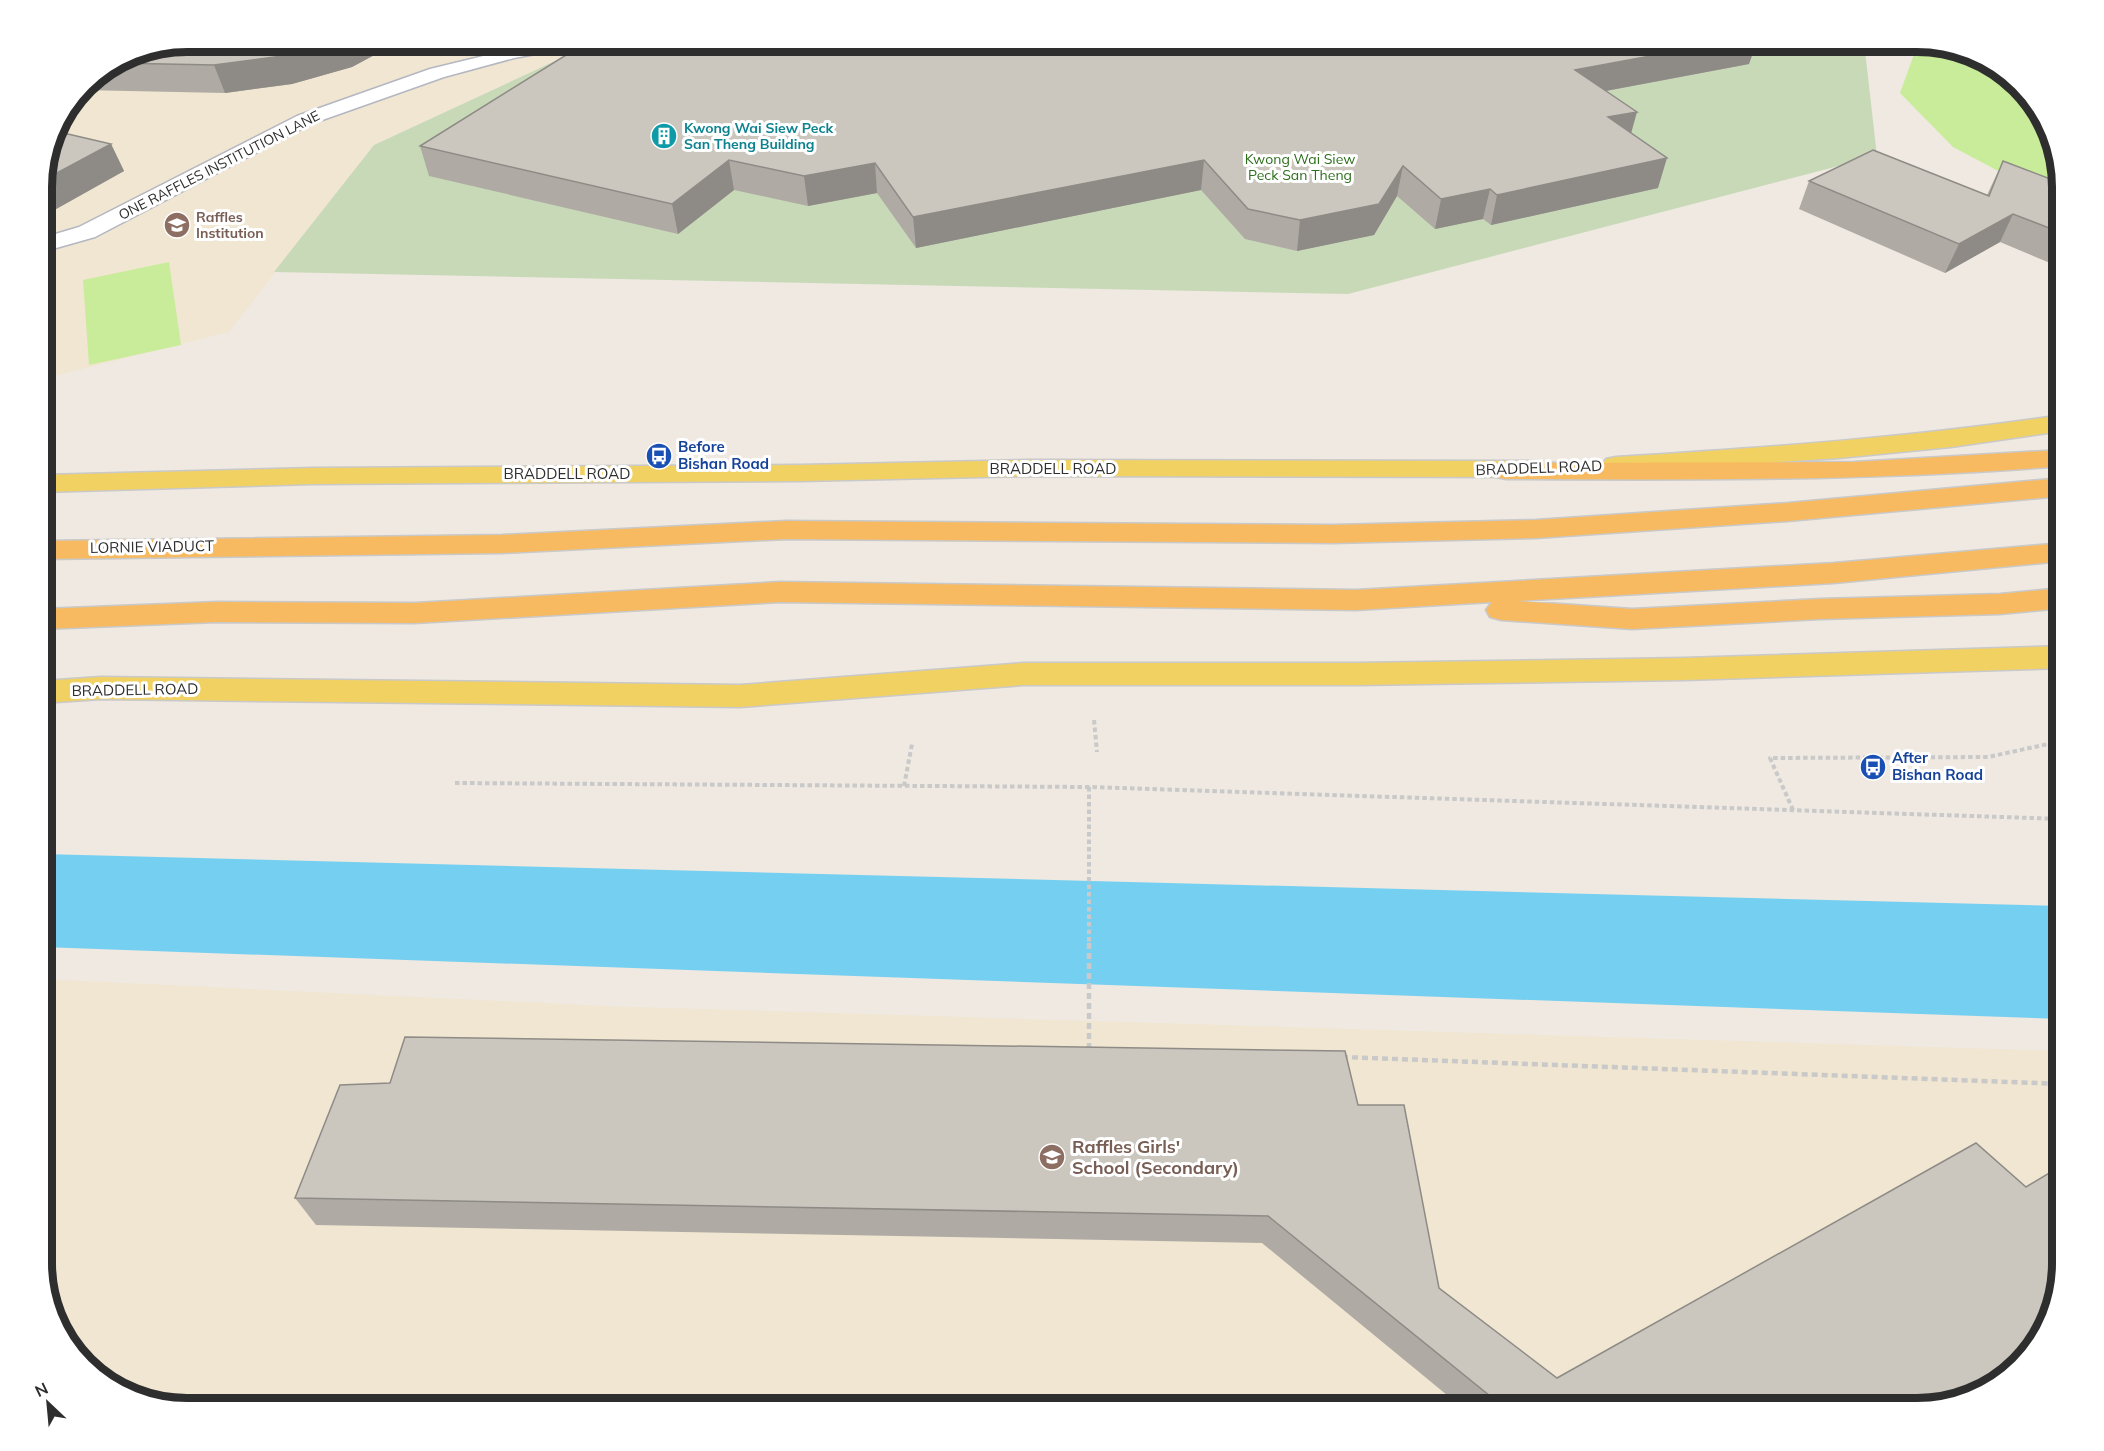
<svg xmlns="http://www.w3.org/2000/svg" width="2104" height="1451" font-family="Mulish,sans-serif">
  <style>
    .education { fill: #f0e6d1 }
    .cemetery { fill: #c8d9b8 }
    .pitch { fill: #c9ec9a }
    .water { fill: #75cff0 }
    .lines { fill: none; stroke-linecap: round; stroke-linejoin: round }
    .service-casing { stroke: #b4b7c1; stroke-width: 3 }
    .primary-casing { stroke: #c9c9c9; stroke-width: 3 }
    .trunk-casing { stroke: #c9c9c9; stroke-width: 3 }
    .path-far1 { stroke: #c9c9c9; stroke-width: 4; stroke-dasharray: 4.5 3; stroke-linecap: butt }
    .path { stroke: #c9c9c9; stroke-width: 4.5; stroke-dasharray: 6 4; stroke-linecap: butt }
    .service { fill: #fff; fill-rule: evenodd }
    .primary { fill: #f2d163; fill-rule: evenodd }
    .trunk { fill: #f8ba60; fill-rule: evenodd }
    .wall { fill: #afaba4 }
    .shaded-wall { fill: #8e8b86 }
    .building { fill: #cbc7bf; stroke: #8e8b86; stroke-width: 1.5 }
    .labels { text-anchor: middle; stroke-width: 6; stroke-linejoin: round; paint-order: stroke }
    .far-culture-label { font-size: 14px; font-weight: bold; fill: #0d838f; stroke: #fff; text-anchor: start }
    .far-park-label { font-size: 14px; fill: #2c6e1b; stroke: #fff }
    .far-street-label { font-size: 14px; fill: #2e2e2e; stroke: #fff }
    .far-education-label { font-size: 14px; font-weight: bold; fill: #785e54; stroke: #fff; text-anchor: start }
    .transit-label { font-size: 15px; font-weight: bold; fill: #164399; stroke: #fff; text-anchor: start }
    .street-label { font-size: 15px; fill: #2e2e2e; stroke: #fff }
    .near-education-label { font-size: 18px; font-weight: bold; fill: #785e54; stroke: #fff; text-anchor: start }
    .rim { fill: none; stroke: #2e2e2e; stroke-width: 8 }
  </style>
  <rect width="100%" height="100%" fill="#efe9e1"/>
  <path class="education" d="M187 42H595L374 145 229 332 42 379V178L57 123 85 84Z
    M42 979 605 1006 2062 1051V1264L1917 1409H187L106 1384 61 1336 42 1273Z"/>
  <path class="cemetery" d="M596 42H1864L1877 156 1348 294 274 272 374 145Z"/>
  <path class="pitch" d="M1923 44 1998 67 2047 123 2062 187V205L1953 147 1900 93 1917 46Z
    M169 262 181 345 89 365 83 280Z
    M42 289H46L49 374 42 376Z"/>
  <path class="water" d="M42 854 2062 906V1019L42 947Z"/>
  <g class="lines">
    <defs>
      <path id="service" d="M541 42H580L578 46 514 58 444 77 311 124 95 237 42 252V238L79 227 297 116 430 69Z"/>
      <path id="primary" d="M2062 415V431L1951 447 1839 458 1616 473 1606 471 1602 465 1606 459 1616 457C1765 448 1914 437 2062 415Z
        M1029 460 1538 461 1548 463 1552 469 1548 475 1538 477 1029 476 801 481 312 484 42 492V475L312 468 801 465Z
        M2062 646V668L1684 680 1356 685H1024L740 707 101 699 42 703V681L101 677 740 685 1024 663H1356L1684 658Z"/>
      <path id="trunk" d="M2062 450V466C1877 481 1692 480 1506 479L1496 477 1492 471 1496 465 1506 463 1854 462Z
        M2062 478V496L1788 521 1536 538 1333 543 786 539 502 553 42 559V541L502 535 786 521 1333 525 1536 520 1788 503Z
        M2062 543V561L1834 583 1517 601 1632 609 1820 599 2000 594 2062 588V608L2000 614 1820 619 1632 629 1501 620 1490 617 1486 610 1492 602 1356 610 780 602 415 623 217 622 42 629V609L217 602 415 603 780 582 1356 590 1834 563Z"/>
    </defs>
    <use href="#service" class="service-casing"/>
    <use href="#primary" class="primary-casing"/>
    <use href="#trunk" class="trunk-casing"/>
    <path class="path-far1" d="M1094 720 1097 752
      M455 783 1089 787 2062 819
      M904 786 912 744
      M1089 787V944
      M1793 810 1770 758 1988 757 2062 741"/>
    <path class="path" d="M1089 943V1047H1092
      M1342 1057 2062 1084"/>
    <use href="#service" class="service"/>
    <use href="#primary" class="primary"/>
    <use href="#trunk" class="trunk"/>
  </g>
  <path class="wall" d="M395 44 352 67 292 84 225 93 81 90 85 84 132 53Z
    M1749 64 1606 91 1631 133 1658 188 1491 225 1483 219 1435 229 1397 196 1374 235 1297 251 1245 239 1201 190 916 248 877 193 808 206 734 190 678 234 429 176 420 146Z
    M111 144 124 171 49 213 42 212V178Z
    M2003 161 2062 187V268L2000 242 1945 273 1799 209 1809 181 1987 195Z
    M1358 1105 1439 1288 1557 1378 2026 1187 1917 1409H1464L1262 1243 316 1225 295 1198Z"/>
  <path class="shaded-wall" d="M331 42H397L395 44 352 67 292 84 225 93 214 65Z
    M1726 42H1757L1749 64 1568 98 1575 70Z
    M1637 112 1629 141 1608 117Z
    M111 144 124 171 49 213 42 199V181Z
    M1667 158 1658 188 1491 225 1497 195Z
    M729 160 734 190 678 234 672 204Z
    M1204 160 1201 190 916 248 913 217Z
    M875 163 877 193 808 206 804 176Z
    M1403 166 1397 196 1374 235 1297 251 1300 220Z
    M1490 189 1483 219 1435 229 1441 199Z
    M2013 214 2000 242 1945 273 1959 244Z"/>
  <path class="building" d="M187 42H331L282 56 214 65 117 63 132 53Z
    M587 42H1726L1575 70 1637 112 1608 117 1667 158 1497 195 1490 189 1441 199 1403 166 1379 204 1300 220 1248 209 1204 160 913 217 875 163 804 176 729 160 672 204 420 146Z
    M55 131 111 144 42 181Z
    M1873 150 1989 196 2003 161 2061 183 2062 187V233L2013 214 1959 244 1809 181Z
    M405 1037 1345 1051 1358 1105H1404L1439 1288 1557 1378 1976 1143 2026 1187 2061 1166 2062 1167V1264L2037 1345 1989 1390 1917 1409H1494L1501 1405 1268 1216 295 1198 340 1085 390 1083Z"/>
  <defs>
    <symbol id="building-disc" viewBox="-11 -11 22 22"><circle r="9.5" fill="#0f9aa8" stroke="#fff"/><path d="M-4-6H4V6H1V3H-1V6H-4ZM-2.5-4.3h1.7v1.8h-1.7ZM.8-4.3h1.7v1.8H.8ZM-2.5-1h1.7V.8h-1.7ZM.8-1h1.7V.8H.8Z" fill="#fff"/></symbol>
    <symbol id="university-disc" viewBox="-11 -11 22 22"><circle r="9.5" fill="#8d6e63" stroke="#fff"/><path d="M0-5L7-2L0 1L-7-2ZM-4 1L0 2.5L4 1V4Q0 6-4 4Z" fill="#fff"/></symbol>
    <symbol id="bus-disc" viewBox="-11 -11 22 22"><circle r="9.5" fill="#1a4fb4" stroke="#fff"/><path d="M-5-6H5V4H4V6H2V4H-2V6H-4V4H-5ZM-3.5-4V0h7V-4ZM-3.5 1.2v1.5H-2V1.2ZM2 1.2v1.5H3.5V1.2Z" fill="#fff"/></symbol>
    <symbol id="school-disc" viewBox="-11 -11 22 22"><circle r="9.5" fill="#8d6e63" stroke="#fff"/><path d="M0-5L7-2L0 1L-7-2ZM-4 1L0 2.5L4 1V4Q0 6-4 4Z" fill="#fff"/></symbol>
  </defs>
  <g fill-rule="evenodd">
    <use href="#building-disc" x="649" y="121" width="30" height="30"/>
    <use href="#university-disc" x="162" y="210" width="30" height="30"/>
    <use href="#bus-disc" x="644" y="441" width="30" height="30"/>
    <use href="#bus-disc" x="1858" y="752" width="30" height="30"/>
    <use href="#school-disc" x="1037" y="1142" width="30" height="30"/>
  </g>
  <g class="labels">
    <g class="far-culture-label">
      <text x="684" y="133">Kwong Wai Siew Peck<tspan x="684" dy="16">San Theng Building</tspan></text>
    </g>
    <g class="far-park-label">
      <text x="1300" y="164">Kwong Wai Siew<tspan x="1300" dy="16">Peck San Theng</tspan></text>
    </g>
    <g class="far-street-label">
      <text transform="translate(219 165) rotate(-27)" y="5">ONE RAFFLES INSTITUTION LANE</text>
    </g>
    <g class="far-education-label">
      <text x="196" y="222">Raffles<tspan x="196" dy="16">Institution</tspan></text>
    </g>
    <g class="transit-label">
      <text x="678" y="452">Before<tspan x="678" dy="17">Bishan Road</tspan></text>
      <text x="1892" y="763">After<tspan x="1892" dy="17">Bishan Road</tspan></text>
    </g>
    <g class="street-label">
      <text transform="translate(1539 468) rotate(-2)" y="5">BRADDELL ROAD</text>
      <text x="1053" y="474">BRADDELL ROAD</text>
      <text x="567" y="479">BRADDELL ROAD</text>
      <text transform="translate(152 547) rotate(-1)" y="5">LORNIE VIADUCT</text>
      <text transform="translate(135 690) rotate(-1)" y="5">BRADDELL ROAD</text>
    </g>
    <g class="near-education-label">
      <text x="1072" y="1153">Raffles Girls'<tspan x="1072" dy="21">School (Secondary)</tspan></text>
    </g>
  </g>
  <path d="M0 0H2104V1451H0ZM187 52H1917A135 135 0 0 1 2052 187V1263A135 135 0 0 1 1917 1398H187A135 135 0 0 1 52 1263V187A135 135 0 0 1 187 52Z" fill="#fff" fill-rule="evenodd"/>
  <path class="rim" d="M187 52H1917A135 135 0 0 1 2052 187V1263A135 135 0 0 1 1917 1398H187A135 135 0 0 1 52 1263V187A135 135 0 0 1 187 52Z"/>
  <g transform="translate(48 1403) rotate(334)" stroke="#ffffff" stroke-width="4.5" paint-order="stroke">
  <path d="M0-4.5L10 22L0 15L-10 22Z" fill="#2e2e2e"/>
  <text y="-9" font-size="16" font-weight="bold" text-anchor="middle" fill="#2e2e2e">N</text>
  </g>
</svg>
